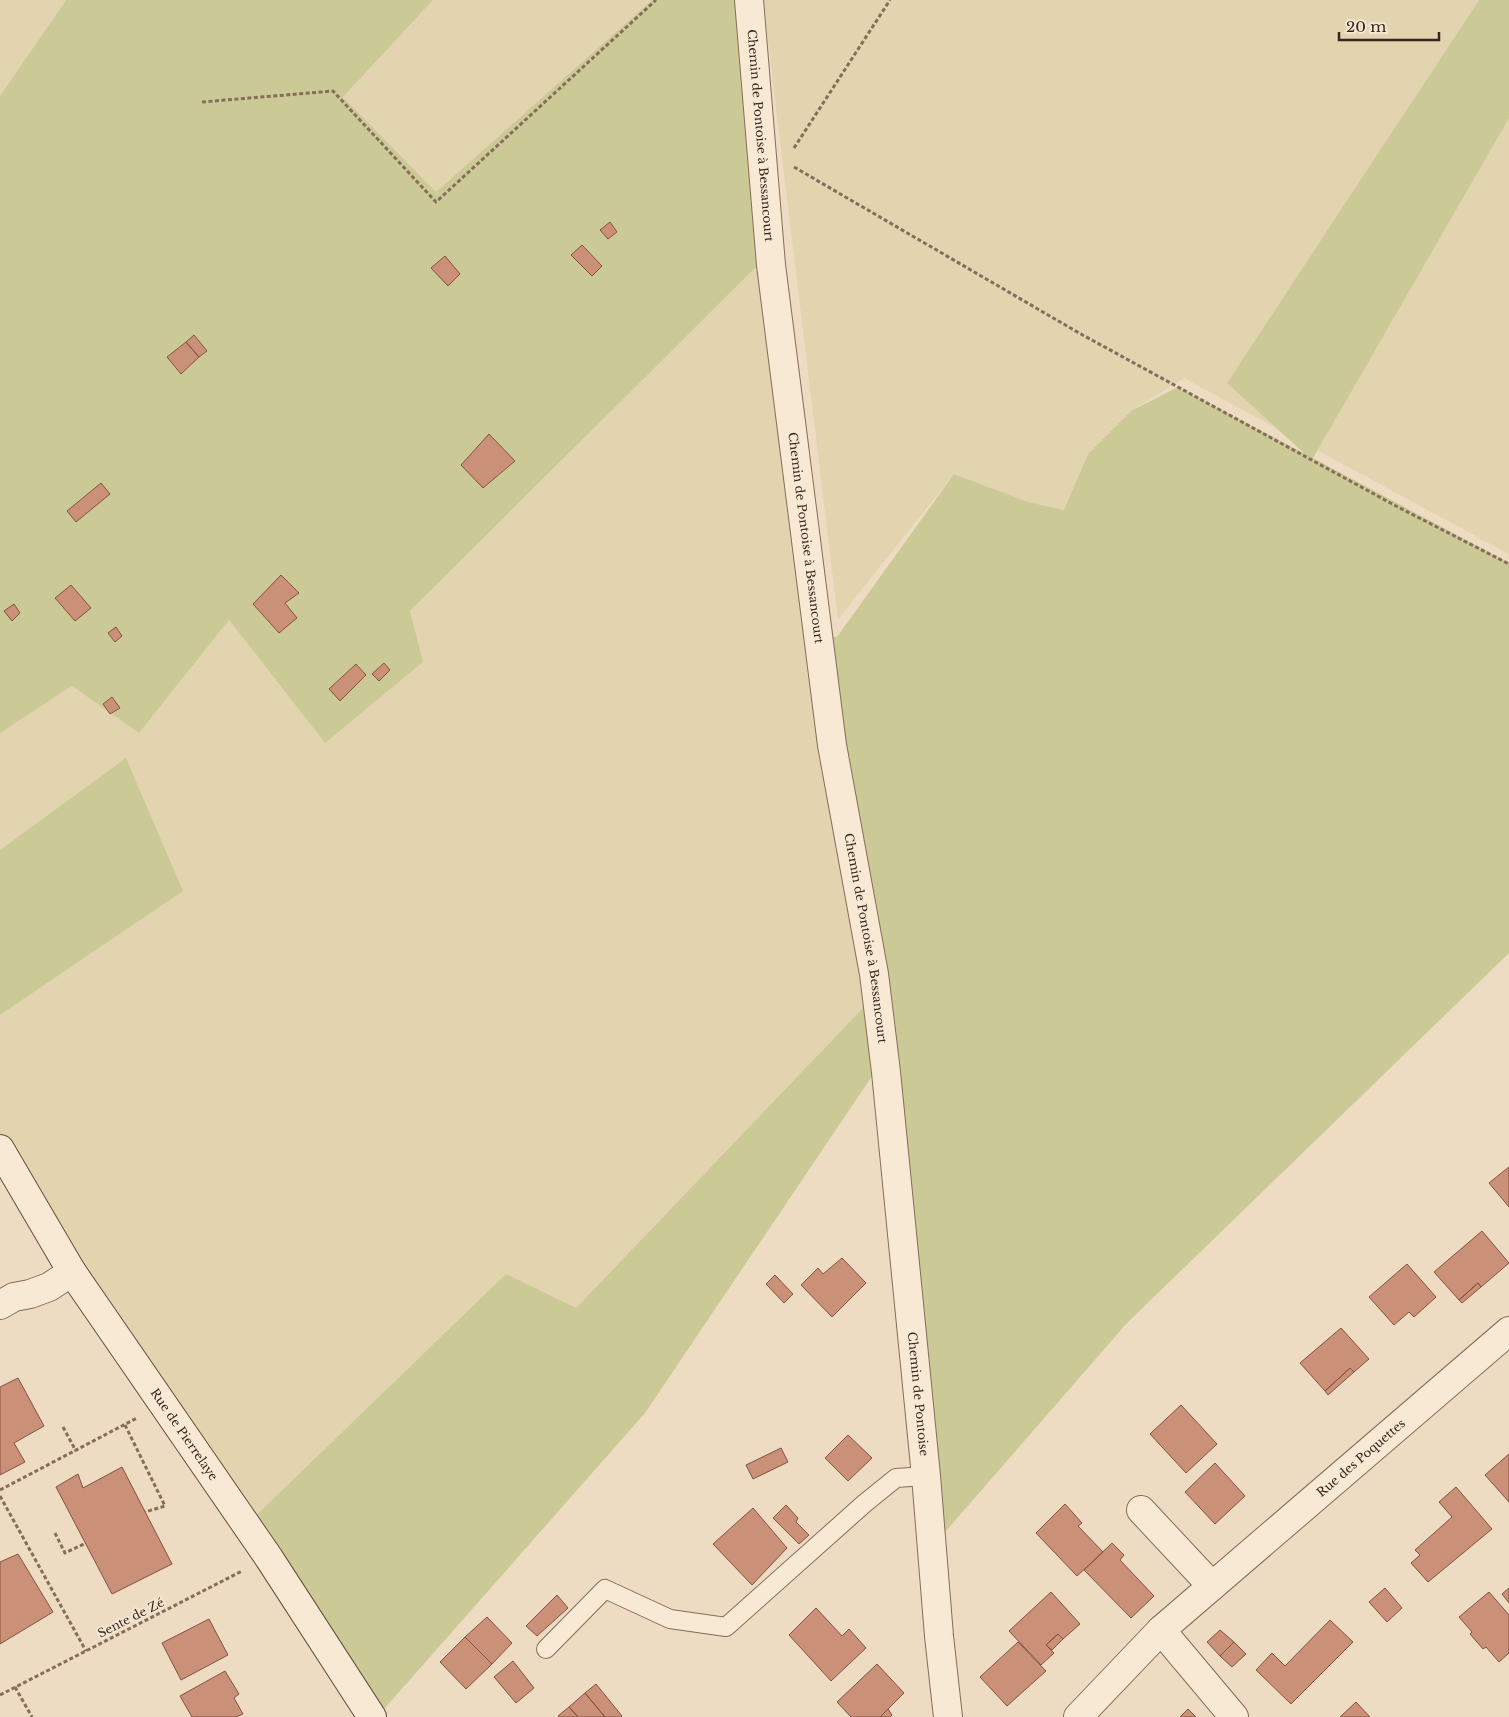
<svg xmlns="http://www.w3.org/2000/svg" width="1509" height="1717" font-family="'Libre Baskerville',serif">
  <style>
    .farmland { fill: #e2d4af }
    .green { fill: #cbca96 }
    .building { fill: #ca9078; stroke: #855240 }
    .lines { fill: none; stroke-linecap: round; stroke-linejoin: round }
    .service-casing { stroke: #866c5a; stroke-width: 20 }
    .minor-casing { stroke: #866c5a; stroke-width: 30 }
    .secondary-casing { stroke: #684d3d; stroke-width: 30 }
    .path { stroke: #866c5a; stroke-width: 3; stroke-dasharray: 4 2.5; stroke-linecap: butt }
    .service { stroke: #f8e9d5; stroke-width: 18 }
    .minor { stroke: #f8e9d5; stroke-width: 28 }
    .secondary { stroke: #f8e9d5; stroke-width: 28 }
    .labels { text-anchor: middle; stroke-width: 4; stroke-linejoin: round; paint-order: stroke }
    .street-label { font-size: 12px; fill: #36261d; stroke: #f4e6d1 }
  </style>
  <rect width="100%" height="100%" fill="#eddbc2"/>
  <path class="farmland" d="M0 0H66L0 96Z
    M433 0H652L436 192 343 97Z
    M763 0H1509V554L1184 378 1131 411 1088 454 1065 510 1028 502 954 474 838 619Z
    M754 269 761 275 882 988 576 1308 239 1532 164 1404 0 1133V1015L182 890 126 759 0 850V733L72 686 139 733 229 620 325 743 410 611Z"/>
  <path class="green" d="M66 0H433L343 97 436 192 652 0H761L784 265 754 269 410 611 423 662 325 743 229 620 139 733 72 686 0 733V96Z
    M1479 0H1509V118L1313 458 1509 563V953L1127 1323 932 1547 893 1045 645 1413 377 1717 239 1532 506 1274 576 1308 882 988 827 636 837 637 954 474 1028 502 1064 510 1088 454 1131 411 1178 387 1305 454 1227 383Z
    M126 758 183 891 0 1015V850Z"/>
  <path class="building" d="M610 222 617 232 608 239 600 230Z
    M582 245 602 266 592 276 571 255Z
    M445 256 460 274 448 286 431 268Z
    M194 335 207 351 199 357 186 342Z
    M186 342 199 357 181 374 167 357Z
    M489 434 515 461 483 488 461 465Z
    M101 483 110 494 76 522 67 511Z
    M281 575 299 593 285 603 297 618 279 633 253 604Z
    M71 585 91 608 75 621 55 598Z
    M14 604 20 613 12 621 4 611Z
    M116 627 122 636 115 642 108 633Z
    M384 663 390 670 379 681 372 674Z
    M356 664 366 675 340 701 329 689Z
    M112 697 120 708 110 714 103 704Z
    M1509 1167V1207L1489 1183Z
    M1482 1231 1509 1263 1481 1287 1478 1283 1459 1300 1434 1272Z
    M842 1258 866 1283 832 1317 801 1285 818 1268 823 1274Z
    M1407 1264 1436 1297 1414 1317 1409 1312 1394 1325 1369 1297Z
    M775 1275 793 1294 784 1303 766 1284Z
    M1478 1283 1481 1287 1462 1303 1459 1300Z
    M1341 1328 1369 1359 1354 1372 1350 1368 1325 1391 1300 1363Z
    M1350 1368 1354 1372 1328 1395 1325 1391Z
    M18 1378 44 1426 14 1443 25 1462 0 1475V1387Z
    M1181 1405 1217 1444 1186 1473 1150 1434Z
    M848 1435 872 1458 848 1481 825 1458Z
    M781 1448 788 1462 753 1479 746 1465Z
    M1509 1454V1502L1485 1475Z
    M1215 1463 1245 1496 1215 1524 1185 1492Z
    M122 1467 172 1564 112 1594 56 1487 78 1474 83 1488Z
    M1456 1487 1492 1529 1428 1582 1411 1563 1420 1555 1415 1550 1452 1517 1439 1502Z
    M1065 1504 1082 1523 1078 1526 1103 1552 1077 1576 1036 1533Z
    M786 1505 798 1518 796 1522 809 1535 799 1544 773 1518Z
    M753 1508 787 1548 752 1585 713 1544Z
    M1112 1543 1124 1555 1120 1560 1154 1596 1131 1618 1084 1570Z
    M18 1554 53 1612 0 1644V1562Z
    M1385 1588 1402 1608 1387 1622 1369 1602Z
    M1509 1588V1603L1502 1594Z
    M1051 1592 1080 1624 1063 1639 1058 1634 1046 1645 1054 1653 1041 1665 1009 1631Z
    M1489 1592 1509 1615V1653L1499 1662 1486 1647 1483 1649 1470 1634 1472 1632 1459 1617Z
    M557 1595 568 1608 537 1636 526 1626Z
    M816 1608 842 1636 849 1629 866 1648 831 1681 789 1635Z
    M487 1617 512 1643 492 1664 465 1637Z
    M209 1619 228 1655 181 1680 162 1643Z
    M1330 1620 1353 1642 1291 1704 1256 1670 1272 1653 1285 1666Z
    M1220 1630 1234 1642 1220 1656 1207 1642Z
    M1058 1634 1063 1639 1052 1650 1046 1645Z
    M465 1637 492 1664 466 1689 440 1662Z
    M1018 1642 1046 1671 1007 1706 980 1677Z
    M1234 1642 1246 1654 1232 1667 1220 1656Z
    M513 1661 534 1688 516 1703 494 1677Z
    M877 1664 904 1693 881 1716 882 1717H851L837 1702Z
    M225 1671 239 1694 234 1698 243 1714 236 1717H192L180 1696Z
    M596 1684 622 1716 621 1717H605L585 1693Z
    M585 1693 605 1717H578L569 1707Z
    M1356 1702 1370 1717H1340Z
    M569 1707 578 1717H559L558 1716Z
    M888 1709 892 1715 890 1717H882L881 1716Z
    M1188 1709 1196 1717H1180Z"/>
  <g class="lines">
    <defs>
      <path id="service" d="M546 1649 605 1589 670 1619 726 1627 865 1503 896 1478 926 1476"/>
      <g id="minor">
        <path id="s1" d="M749 0 771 265 832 745 874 974 886 1072 926 1476 939 1636 948 1717"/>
        <path d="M0 1305 14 1297 30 1294 49 1287 72 1272"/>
        <path d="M1141 1510 1212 1586"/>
        <path d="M1161 1630 1234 1717"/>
        <path id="s2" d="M1078 1717 1161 1630 1509 1331"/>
      </g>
      <g id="secondary">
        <path id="s3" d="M0 1149 72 1272 269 1558 372 1717"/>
      </g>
    </defs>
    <use href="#service" class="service-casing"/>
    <use href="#minor" class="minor-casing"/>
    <use href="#secondary" class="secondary-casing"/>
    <path class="path" d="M202 102 333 91 436 202 656 0
      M794 148 890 0
      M794 167 1079 333 1396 506 1509 564
      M125 1425 165 1506 145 1512
      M63 1427 76 1451
      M0 1490 137 1418
      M0 1496 86 1651
      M55 1533 65 1553 86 1543
      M15 1687 32 1717
      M0 1695 242 1571"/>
    <use href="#service" class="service"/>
    <use href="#minor" class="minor"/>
    <use href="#secondary" class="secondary"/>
  </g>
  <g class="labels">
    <g class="street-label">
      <text dy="4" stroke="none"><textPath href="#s1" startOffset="136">Chemin de Pontoise à Bessancourt</textPath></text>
      <text dy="4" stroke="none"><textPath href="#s1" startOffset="541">Chemin de Pontoise à Bessancourt</textPath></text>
      <text dy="4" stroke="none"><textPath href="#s1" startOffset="946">Chemin de Pontoise à Bessancourt</textPath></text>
      <text dy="4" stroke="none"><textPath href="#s1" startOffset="1405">Chemin de Pontoise</textPath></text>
      <text dy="4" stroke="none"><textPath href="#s3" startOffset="340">Rue de Pierrelaye</textPath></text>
      <text dy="4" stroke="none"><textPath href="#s2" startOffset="384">Rue des Poquettes</textPath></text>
      <text transform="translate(131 1618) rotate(-27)" y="4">Sente de Zé</text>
    </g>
  </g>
  <path d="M1339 32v8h100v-8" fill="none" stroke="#36261d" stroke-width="2.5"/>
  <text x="1346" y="32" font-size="15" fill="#36261d" stroke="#f4e6d1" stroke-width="4" paint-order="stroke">20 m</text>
</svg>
